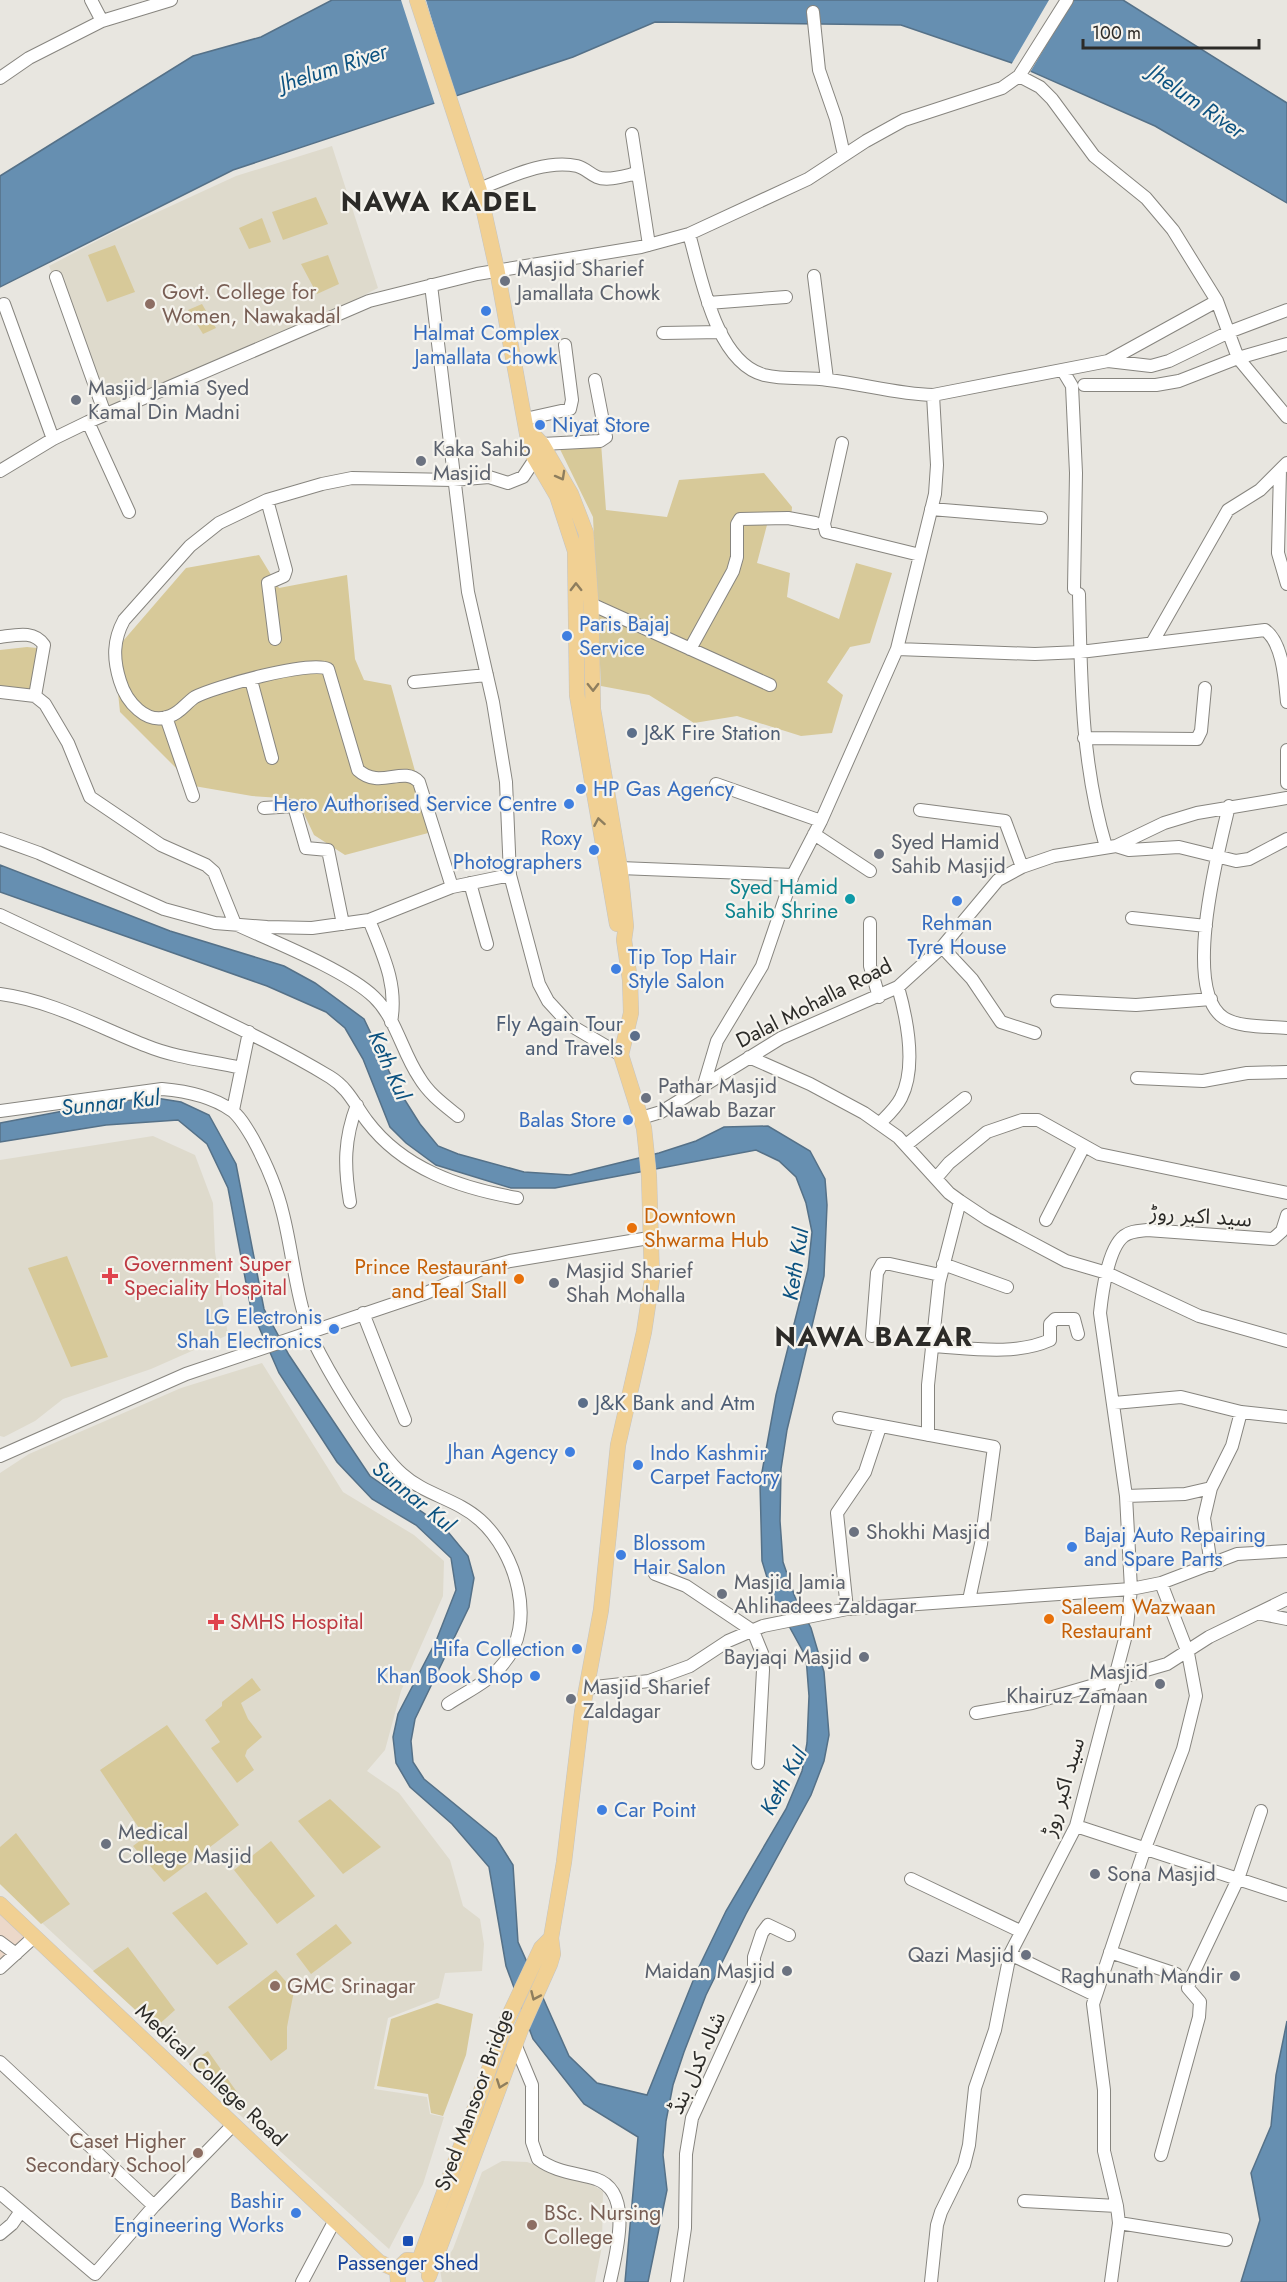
<svg xmlns="http://www.w3.org/2000/svg" width="1287" height="2282" font-family="Jost,'Noto Sans Arabic',sans-serif">
  <style>
    .commercial { fill: #ecd8c9 }
    .built { fill: #dedacc }
    .green { fill: #d7c999 }
    .water { fill: #668fb1; stroke: #557188; stroke-width: 1.5 }
    .pier { fill: #e8e6e0 }
    .lines { fill: none; stroke-linecap: round; stroke-linejoin: round }
    .minor-casing { stroke: #87857f; stroke-width: 14 }
    .major-casing { stroke: #c4c4c3; stroke-width: 16 }
    .minor { stroke: #fff; stroke-width: 12 }
    .major { stroke: #f1d093; stroke-width: 15 }
    .oneway { stroke: #8e7e5e }
    .worship-dot { fill: #6b7280; stroke: #f5f3ed; stroke-width: 2 }
    .education-dot { fill: #8d6e63; stroke: #f5f3ed; stroke-width: 2 }
    .shop-dot { fill: #3f7fe0; stroke: #f5f3ed; stroke-width: 2 }
    .service-dot { fill: #5c6f8a; stroke: #f5f3ed; stroke-width: 2 }
    .culture-dot { fill: #0f9aa8; stroke: #f5f3ed; stroke-width: 2 }
    .food-dot { fill: #e8710a; stroke: #f5f3ed; stroke-width: 2 }
    .health-dot { fill: #e0444e; stroke: #f5f3ed; stroke-width: 2 }
    .transit-dot { fill: #1a4fb4; stroke: #f5f3ed; stroke-width: 2 }
    .labels { text-anchor: middle; stroke-width: 4.5; stroke-linejoin: round; paint-order: stroke }
    .worship-label { font-size: 21px; fill: #5b616d; stroke: #f5f3ed; text-anchor: start }
    .education-label { font-size: 21px; fill: #785e54; stroke: #f5f3ed; text-anchor: start }
    .shop-label { font-size: 21px; fill: #366cbe; stroke: #f5f3ed; text-anchor: start }
    .service-label { font-size: 21px; fill: #4e5e75; stroke: #f5f3ed; text-anchor: start }
    .culture-label { font-size: 21px; fill: #0d838f; stroke: #f5f3ed; text-anchor: end }
    .street-label { font-size: 21px; fill: #2c2b28; stroke: #f5f3ed }
    .food-label { font-size: 21px; fill: #c56008; stroke: #f5f3ed; text-anchor: start }
    .health-label { font-size: 21px; fill: #be3a42; stroke: #f5f3ed; text-anchor: start }
    .transit-label { font-size: 21px; fill: #164399; stroke: #f5f3ed }
    .water-label { font-size: 22px; font-style: italic; fill: #0c5280; stroke: #f5f3ed }
    .district-label { font-size: 27px; font-weight: bold; letter-spacing: 1.5px; fill: #2c2b28; stroke: #f5f3ed }
  </style>
  <rect width="100%" height="100%" fill="#e8e6e0"/>
  <path class="commercial" d="M0 1905 34 1937 0 1968Z"/>
  <path class="built" d="M332 146 378 288 323 316 107 411 49 266 112 233 236 176Z
    M153 1136 195 1155 213 1203 215 1252 228 1335 151 1369 63 1399 35 1421 4 1437 0 1436V1160Z
    M262 1363 343 1492 414 1535 444 1561 443 1596 401 1691 385 1750 367 1771 399 1793 450 1860 463 1906 480 1919 484 1944 482 1971 445 1973 439 1998 388 2018 374 2089 427 2097 430 2114 444 2117 423 2184 389 2249 231 2107 155 2028 0 1884V1473L29 1454 181 1388Z
    M502 2161 527 2162 594 2186 603 2191 602 2246 595 2282H442L440 2269 453 2249 482 2172Z"/>
  <path class="green" d="M316 197 328 224 283 240 272 212Z
    M262 218 271 242 249 249 239 228Z
    M115 245 135 292 107 302 88 255Z
    M328 255 339 284 317 294 301 264Z
    M202 304 216 328 203 334 188 310Z
    M556 441 601 443 606 510 667 517 679 480 764 473 792 507 791 520 768 521 757 563 790 573 787 597 839 619 856 563 892 573 870 643 850 647 827 682 843 695 832 733 801 736 737 716 694 723 649 695 601 686 593 517Z
    M259 555 279 588 347 575 355 659 364 680 391 685 432 832 345 855 314 835 297 799 252 796 194 786 120 712 117 683 123 641 186 568Z
    M27 647 37 648 39 653 33 694 0 690V650Z
    M67 1256 108 1357 71 1367 28 1268Z
    M252 1678 261 1690 241 1703 248 1719 262 1737 247 1750 245 1756 254 1770 237 1783 211 1748 220 1742 205 1720 222 1706V1702Z
    M167 1725 239 1825 164 1882 133 1846 145 1837 100 1770Z
    M330 1799 381 1847 343 1874 298 1821Z
    M16 1833 70 1904 41 1924 0 1884V1847Z
    M271 1841 315 1896 277 1924 234 1870Z
    M206 1892 248 1944 217 1965 172 1913Z
    M336 1924 352 1943 311 1974 296 1954Z
    M128 1947 175 2010 155 2028 93 1971Z
    M276 1970 294 1991 287 2027V2049L271 2061 228 2007Z
    M437 2003 473 2014 466 2055 443 2116 431 2113 428 2094 377 2086 391 2019Z
    M208 2051 239 2095 231 2107 189 2064Z"/>
  <path class="water" d="M332 0H1123L1287 103V203L1155 126 1012 63 901 25 655 22 573 57 233 170 0 287V176L193 56 261 37Z
    M0 865 170 931 284 966 315 983 364 1019 396 1086 420 1124 438 1146 458 1154 524 1172 570 1175 659 1153 696 1141 724 1127 768 1126 810 1151 825 1179 827 1205 824 1276 787 1430 781 1469 780 1521 783 1562 795 1597 811 1628 824 1672 829 1735 824 1761 811 1795 746 1914 706 1995 684 2052 673 2085 666 2121 663 2155 667 2190 648 2282H625L638 2137 584 2104 533 2039 506 1966 489 1867 452 1824 410 1787 396 1763 393 1737 398 1714 436 1641 456 1590 451 1558 416 1525 372 1499 337 1462 279 1373 251 1309 228 1188 207 1144 178 1120 106 1125 0 1142V1123L116 1101 156 1098 181 1102 209 1115 236 1164 264 1309 289 1355 370 1476 444 1527 468 1556 474 1578 469 1607 415 1719 411 1741 413 1762 424 1779 496 1838 513 1865 518 1942 569 2056 597 2083 647 2095 697 1971 726 1911 786 1809 802 1771 807 1743 809 1696 806 1657 773 1597 762 1561 760 1483 776 1395 808 1269 812 1232 806 1203 796 1177 779 1161 756 1150 555 1188H511L436 1165 406 1143 390 1127 363 1059 345 1028 326 1012 267 986 0 892Z
    M1287 2021V2282H1241L1260 2220 1251 2173 1271 2126 1276 2075Z"/>
  <path class="pier" d="M401 0H426L456 101 436 108Z
    M1049 0H1073L1029 74 1011 65Z"/>
  <g class="lines">
    <defs>
      <path id="minor" d="M91 0 102 21
        M813 12 819 70 836 119 844 155
        M1019 76 1040 87 1052 99 1094 156 1146 198 1173 230 1217 301 1238 358 1287 417
        M0 78 29 58 102 21 171 0
        M632 134 649 245
        M479 189C508 178 544 159 577 166 585 168 590 174 597 177 608 182 627 175 638 173
        M689 234C701 275 715 362 764 375 785 380 807 377 828 380 864 384 897 394 933 395L1108 361 1217 301
        M814 276 827 379
        M56 277 105 414
        M431 285 468 592 493 702 506 782 510 875 539 984 548 1001 570 1025 621 1055
        M708 303 786 297
        M4 304 53 439
        M663 333 721 332
        M1108 361 1151 366 1169 361 1229 332 1287 310
        M1063 371 1072 386 1076 473 1074 589
        M1084 385H1156L1179 381 1238 358 1287 344
        M525 419 570 409 572 400 565 345
        M88 422 129 512
        M842 443 824 524 826 532 920 555
        M542 444 600 441 606 437 595 380
        M1280 470 1278 553 1287 584
        M0 471 53 439 88 422 369 301 477 274 641 247 689 234 808 179 866 141 904 120 1002 88 1019 76 1067 0
        M267 500 286 570 284 576 268 583 275 639
        M931 509 1041 518
        M1079 594C1081 681 1081 762 1106 847
        M591 604 770 685
        M0 637C16 635 34 630 44 645L35 696
        M1152 643 1228 510 1260 490 1287 463
        M690 649 733 571 737 557V524L740 519 788 518 815 523
        M897 649 1035 654 1080 652 1265 630C1283 643 1285 681 1287 702
        M251 680 272 758
        M414 682 487 675
        M0 692 35 696 45 704 68 743 90 797 161 845 206 865 214 872 235 924C272 941 346 970 374 997 396 1018 402 1052 419 1077 429 1094 443 1104 458 1116
        M166 717 193 796
        M1084 738 1197 739 1201 731 1205 688
        M1287 750V783
        M716 784 821 821
        M1229 806C1219 848 1181 990 1224 1018 1240 1028 1268 1026 1287 1028
        M264 808 294 806 306 848 328 850 343 924
        M920 810 1005 821 1022 867
        M814 834 870 871
        M0 839 39 853 164 909 215 923 267 927 312 928 369 920 452 887 510 875
        M1116 846 1129 850 1179 847 1236 861 1249 859 1287 839
        M620 868 793 875
        M470 883 487 944
        M452 887 419 782C403 765 380 790 358 770L328 669C310 660 214 687 195 697 186 703 180 713 170 716 146 726 126 701 120 681 113 659 113 640 124 620L190 546 219 523 267 500 322 484 352 478 453 480 489 477 508 483 523 477 535 459
        M0 915C58 942 115 969 172 996 226 1022 279 1046 330 1077 348 1088 355 1105 367 1121 403 1169 460 1188 517 1198
        M1132 918 1206 926
        M369 920C383 955 398 985 391 1022
        M870 923V966L879 997
        M942 947 972 979 1001 1022 1035 1033
        M0 994C53 1001 98 1027 147 1046 176 1058 211 1061 241 1068
        M1057 1001 1136 1005 1211 999
        M749 1057 810 1084 864 1113 898 1137 949 1193 960 1201 987 1219 1066 1261 1107 1273 1199 1316 1287 1341
        M1137 1078 1203 1081 1247 1073 1287 1072
        M703 1088 717 1041 762 966 793 875 821 821 897 649 935 494 937 465 933 395
        M233 1110 249 1032
        M0 1111 162 1089C186 1091 211 1096 231 1110 240 1116 247 1129 253 1139 266 1163 277 1188 283 1214 295 1262 296 1310 320 1354 337 1386 377 1452 402 1474 425 1495 457 1499 480 1520 516 1552 538 1624 503 1664 490 1681 466 1692 448 1704
        M641 1118 661 1112 781 1038 898 987 942 947 998 880 1022 867 1054 856 1116 846 1164 823 1197 813 1287 798
        M880 1123C887 1116 896 1108 901 1098 917 1067 907 1019 898 987
        M906 1145 965 1098
        M937 1177 949 1163 987 1132 1022 1120H1038L1099 1154 1287 1193
        M350 1202C344 1166 344 1139 357 1105
        M1046 1220 1084 1146
        M943 1264 1007 1287
        M363 1313 405 1420
        M872 1336 877 1273 882 1264H890L940 1275
        M931 1346C969 1348 1015 1356 1050 1340V1324L1055 1319H1074L1078 1334
        M1114 1403 1181 1397 1241 1412 1287 1417
        M839 1418 994 1447 981 1544 969 1600
        M928 1435V1385L939 1283 960 1201
        M0 1456 186 1374 426 1293 484 1268 510 1261 649 1238
        M1126 1496 1185 1494 1211 1488 1232 1446 1241 1412
        M1211 1565 1204 1518 1211 1488
        M655 1574 686 1586 753 1631 762 1653 763 1670 758 1763
        M847 1609 837 1513 865 1472 880 1427
        M1262 1614 1287 1619
        M586 1688 649 1681 690 1666 728 1641 763 1626 847 1609 1131 1589 1161 1583 1237 1554 1287 1551
        M976 1713 1032 1703 1167 1664 1209 1637 1287 1599
        M1076 1826 1287 1895
        M911 1879 1020 1931
        M0 1942 16 1954
        M1110 1952 1176 1974
        M1010 1954 1095 1995
        M0 1968 34 1937
        M515 2044 532 2085V2142L538 2159C555 2172 576 2173 596 2179 634 2192 616 2253 610 2282
        M0 2062 154 2206
        M1161 2155 1199 2017 1200 2002 1188 1988 1191 1978 1238 1879 1261 1811
        M0 2193 95 2274 154 2206 233 2125
        M1024 2201 1117 2206
        M1119 2223 1226 2240
        M0 2234 12 2224 21 2211
        M302 2282 335 2220
        M677 2282 685 2228 686 2154 692 2118 754 1982V1957L762 1933 768 1925 789 1935
        M931 2282 937 2225 941 2212 964 2165 969 2145 975 2088 995 2030 1010 1954 1076 1826 1126 1635 1131 1589 1126 1496 1100 1313C1102 1294 1108 1248 1124 1236 1130 1231 1139 1231 1147 1230L1273 1239 1282 1231 1287 1215
        M1111 2282 1119 2223 1117 2206 1104 2151V2090L1093 2004 1145 1848 1183 1749 1196 1696 1188 1653 1161 1583"/>
      <path id="major" d="M417 0 479 189 497 270 530 450 557 496 575 551 577 695 617 924
        M0 1904 379 2262 397 2270
        M419 2261 507 2020 541 1948 551 1938 564 1862 582 1712 601 1610 618 1445 644 1332 652 1279 649 1176 644 1128 621 1055 631 1013 630 980 624 940 626 926 620 868 593 709 591 604 586 533 571 494 542 444 528 429
        M429 2276 521 2029 550 1964 553 1954 551 1938
        M398 2282 397 2270 407 2260 419 2261 426 2267"/>
    </defs>
    <use href="#minor" class="minor-casing"/>
    <use href="#major" class="major-casing"/>
    <use href="#minor" class="minor"/>
    <use href="#major" class="major"/>
  </g>
  <defs><path id="oneway-chevron" d="M-2-3.5L2.5 0L-2 3.5" fill="none" stroke-width="1.6" stroke-linecap="round" stroke-linejoin="round" transform="scale(1.5)"/></defs>
  <g class="oneway">
    <use href="#oneway-chevron" transform="translate(561 476) rotate(61)"/>
    <use href="#oneway-chevron" transform="translate(576 587) rotate(-91)"/>
    <use href="#oneway-chevron" transform="translate(593 687) rotate(89)"/>
    <use href="#oneway-chevron" transform="translate(599 822) rotate(-100)"/>
    <use href="#oneway-chevron" transform="translate(535 1996) rotate(114)"/>
    <use href="#oneway-chevron" transform="translate(501 2084) rotate(110)"/>
  </g>
  <g class="worship-dot">
    <circle cx="505" cy="281" r="6"/>
    <circle cx="76" cy="400" r="6"/>
    <circle cx="421" cy="461" r="6"/>
    <circle cx="879" cy="854" r="6"/>
    <circle cx="646" cy="1098" r="6"/>
    <circle cx="554" cy="1283" r="6"/>
    <circle cx="854" cy="1532" r="6"/>
    <circle cx="722" cy="1594" r="6"/>
    <circle cx="864" cy="1657" r="6"/>
    <circle cx="1160" cy="1684" r="6"/>
    <circle cx="571" cy="1699" r="6"/>
    <circle cx="106" cy="1844" r="6"/>
    <circle cx="1095" cy="1874" r="6"/>
    <circle cx="1026" cy="1955" r="6"/>
    <circle cx="787" cy="1971" r="6"/>
    <circle cx="1235" cy="1976" r="6"/>
  </g>
  <g class="education-dot">
    <circle cx="150" cy="304" r="6"/>
    <circle cx="275" cy="1986" r="6"/>
    <circle cx="198" cy="2153" r="6"/>
    <circle cx="532" cy="2225" r="6"/>
  </g>
  <g class="shop-dot">
    <circle cx="486" cy="311" r="6"/>
    <circle cx="540" cy="425" r="6"/>
    <circle cx="567" cy="636" r="6"/>
    <circle cx="581" cy="789" r="6"/>
    <circle cx="569" cy="804" r="6"/>
    <circle cx="594" cy="850" r="6"/>
    <circle cx="957" cy="901" r="6"/>
    <circle cx="616" cy="969" r="6"/>
    <circle cx="628" cy="1120" r="6"/>
    <circle cx="334" cy="1329" r="6"/>
    <circle cx="570" cy="1452" r="6"/>
    <circle cx="638" cy="1465" r="6"/>
    <circle cx="1072" cy="1547" r="6"/>
    <circle cx="621" cy="1555" r="6"/>
    <circle cx="577" cy="1649" r="6"/>
    <circle cx="535" cy="1676" r="6"/>
    <circle cx="602" cy="1810" r="6"/>
    <circle cx="296" cy="2213" r="6"/>
  </g>
  <g class="service-dot">
    <circle cx="632" cy="733" r="6"/>
    <circle cx="635" cy="1036" r="6"/>
    <circle cx="583" cy="1403" r="6"/>
  </g>
  <circle class="culture-dot" cx="850" cy="899" r="6"/>
  <g class="food-dot">
    <circle cx="632" cy="1228" r="6"/>
    <circle cx="519" cy="1279" r="6"/>
    <circle cx="1049" cy="1619" r="6"/>
  </g>
  <g class="health-dot">
    <path d="M107 1267h6v6h6v6h-6v6h-6v-6h-6v-6h6z"/>
    <path d="M213 1613h6v6h6v6h-6v6h-6v-6h-6v-6h6z"/>
  </g>
  <rect class="transit-dot" x="402" y="2235" width="12" height="12" rx="3"/>
  <g class="labels">
    <g class="worship-label">
      <text x="517" y="276">Masjid Sharief<tspan x="517" dy="24">Jamallata Chowk</tspan></text>
      <text x="88" y="395">Masjid Jamia Syed<tspan x="88" dy="24">Kamal Din Madni</tspan></text>
      <text x="433" y="456">Kaka Sahib<tspan x="433" dy="24">Masjid</tspan></text>
      <text x="891" y="849">Syed Hamid<tspan x="891" dy="24">Sahib Masjid</tspan></text>
      <text x="658" y="1093">Pathar Masjid<tspan x="658" dy="24">Nawab Bazar</tspan></text>
      <text x="566" y="1278">Masjid Sharief<tspan x="566" dy="24">Shah Mohalla</tspan></text>
      <text x="866" y="1539">Shokhi Masjid</text>
      <text x="734" y="1589">Masjid Jamia<tspan x="734" dy="24">Ahlihadees Zaldagar</tspan></text>
      <text x="852" y="1664" text-anchor="end">Bayjaqi Masjid</text>
      <text x="1148" y="1679" text-anchor="end">Masjid<tspan x="1148" dy="24">Khairuz Zamaan</tspan></text>
      <text x="583" y="1694">Masjid Sharief<tspan x="583" dy="24">Zaldagar</tspan></text>
      <text x="118" y="1839">Medical<tspan x="118" dy="24">College Masjid</tspan></text>
      <text x="1107" y="1881">Sona Masjid</text>
      <text x="1014" y="1962" text-anchor="end">Qazi Masjid</text>
      <text x="775" y="1978" text-anchor="end">Maidan Masjid</text>
      <text x="1223" y="1983" text-anchor="end">Raghunath Mandir</text>
    </g>
    <g class="education-label">
      <text x="162" y="299">Govt. College for<tspan x="162" dy="24">Women, Nawakadal</tspan></text>
      <text x="287" y="1993">GMC Srinagar</text>
      <text x="186" y="2148" text-anchor="end">Caset Higher<tspan x="186" dy="24">Secondary School</tspan></text>
      <text x="544" y="2220">BSc. Nursing<tspan x="544" dy="24">College</tspan></text>
    </g>
    <g class="shop-label">
      <text x="486" y="340" text-anchor="middle">Halmat Complex<tspan x="486" dy="24">Jamallata Chowk</tspan></text>
      <text x="552" y="432">Niyat Store</text>
      <text x="579" y="631">Paris Bajaj<tspan x="579" dy="24">Service</tspan></text>
      <text x="593" y="796">HP Gas Agency</text>
      <text x="557" y="811" text-anchor="end">Hero Authorised Service Centre</text>
      <text x="582" y="845" text-anchor="end">Roxy<tspan x="582" dy="24">Photographers</tspan></text>
      <text x="957" y="930" text-anchor="middle">Rehman<tspan x="957" dy="24">Tyre House</tspan></text>
      <text x="628" y="964">Tip Top Hair<tspan x="628" dy="24">Style Salon</tspan></text>
      <text x="616" y="1127" text-anchor="end">Balas Store</text>
      <text x="322" y="1324" text-anchor="end">LG Electronis<tspan x="322" dy="24">Shah Electronics</tspan></text>
      <text x="558" y="1459" text-anchor="end">Jhan Agency</text>
      <text x="650" y="1460">Indo Kashmir<tspan x="650" dy="24">Carpet Factory</tspan></text>
      <text x="1084" y="1542">Bajaj Auto Repairing<tspan x="1084" dy="24">and Spare Parts</tspan></text>
      <text x="633" y="1550">Blossom<tspan x="633" dy="24">Hair Salon</tspan></text>
      <text x="565" y="1656" text-anchor="end">Hifa Collection</text>
      <text x="523" y="1683" text-anchor="end">Khan Book Shop</text>
      <text x="614" y="1817">Car Point</text>
      <text x="284" y="2208" text-anchor="end">Bashir<tspan x="284" dy="24">Engineering Works</tspan></text>
    </g>
    <g class="service-label">
      <text x="644" y="740">J&amp;K Fire Station</text>
      <text x="623" y="1031" text-anchor="end">Fly Again Tour<tspan x="623" dy="24">and Travels</tspan></text>
      <text x="595" y="1410">J&amp;K Bank and Atm</text>
    </g>
    <g class="culture-label">
      <text x="838" y="894">Syed Hamid<tspan x="838" dy="24">Sahib Shrine</tspan></text>
    </g>
    <g class="street-label">
      <text transform="translate(814 1003) rotate(-27)" y="7">Dalal Mohalla Road</text>
      <text transform="translate(1201 1216) rotate(4)" y="7">سید اکبر روڑ</text>
      <text transform="translate(1063 1787) rotate(-73)" y="7">سید اکبر روڑ</text>
      <text transform="translate(697 2063) rotate(-66)" y="7">شالہ کدل بنڈ</text>
      <text transform="translate(211 2075) rotate(43)" y="7">Medical College Road</text>
      <text transform="translate(474 2100) rotate(-70)" y="7">Syed Mansoor Bridge</text>
    </g>
    <g class="food-label">
      <text x="644" y="1223">Downtown<tspan x="644" dy="24">Shwarma Hub</tspan></text>
      <text x="507" y="1274" text-anchor="end">Prince Restaurant<tspan x="507" dy="24">and Teal Stall</tspan></text>
      <text x="1061" y="1614">Saleem Wazwaan<tspan x="1061" dy="24">Restaurant</tspan></text>
    </g>
    <g class="health-label">
      <text x="124" y="1271">Government Super<tspan x="124" dy="24">Speciality Hospital</tspan></text>
      <text x="230" y="1629">SMHS Hospital</text>
    </g>
    <g class="transit-label">
      <text x="408" y="2270">Passenger Shed</text>
    </g>
    <g class="water-label">
      <text transform="translate(333 67) rotate(-18)" y="8">Jhelum River</text>
      <text transform="translate(1197 101) rotate(35)" y="8">Jhelum River</text>
      <text transform="translate(390 1065) rotate(66)" y="8">Keth Kul</text>
      <text transform="translate(110 1102) rotate(-6)" y="8">Sunnar Kul</text>
      <text transform="translate(795 1264) rotate(-81)" y="8">Keth Kul</text>
      <text transform="translate(414 1496) rotate(39)" y="8">Sunnar Kul</text>
      <text transform="translate(783 1781) rotate(-61)" y="8">Keth Kul</text>
    </g>
    <g class="district-label">
      <text x="439" y="211">NAWA KADEL</text>
      <text x="874" y="1346">NAWA BAZAR</text>
    </g>
  </g>
  <path d="M1083 39v9h176v-9" fill="none" stroke="#2c2b28" stroke-width="3"/>
  <text x="1092" y="39" font-size="18" fill="#2c2b28" stroke="#f5f3ed" stroke-width="4.5" paint-order="stroke">100 m</text>
</svg>
